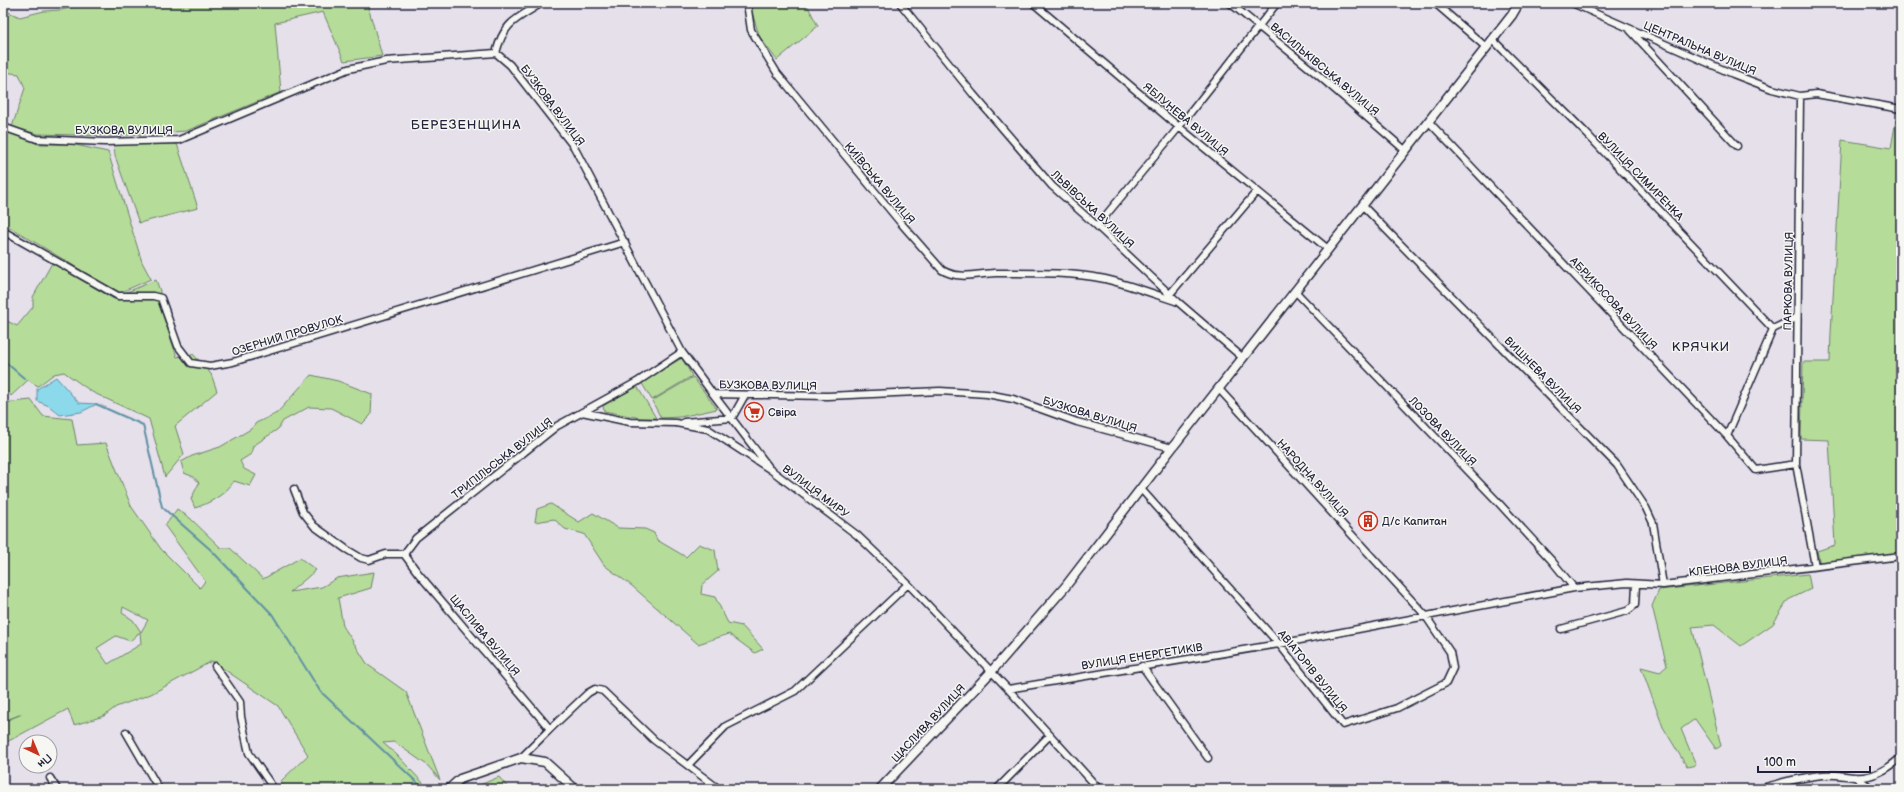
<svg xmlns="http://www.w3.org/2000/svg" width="1904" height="792" font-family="'Balsamiq Sans',sans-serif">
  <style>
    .green { fill: #b5dd99; stroke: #6c806a; fill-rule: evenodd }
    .water { fill: #8bd9ea; stroke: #6190a4 }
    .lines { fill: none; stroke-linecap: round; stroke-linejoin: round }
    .stream { stroke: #6190a4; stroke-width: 2 }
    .minor-casing { stroke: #22223b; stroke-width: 9 }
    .tertiary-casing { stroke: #22223b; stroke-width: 11 }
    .minor { stroke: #f6f6f2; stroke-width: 6 }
    .tertiary { stroke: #f6f6f2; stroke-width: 8 }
    .labels { text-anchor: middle; stroke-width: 3; stroke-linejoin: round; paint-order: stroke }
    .street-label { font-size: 11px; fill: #22223b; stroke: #f6f6f2 }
    .poi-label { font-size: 11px; fill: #22223b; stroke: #f6f6f2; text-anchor: start }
    .quarter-label { font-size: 13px; letter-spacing: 1px; fill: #22223b; stroke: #f6f6f2 }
  </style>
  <rect width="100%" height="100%" fill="#e6e0eb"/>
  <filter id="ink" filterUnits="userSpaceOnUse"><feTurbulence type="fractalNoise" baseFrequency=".025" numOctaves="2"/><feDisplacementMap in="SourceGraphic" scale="8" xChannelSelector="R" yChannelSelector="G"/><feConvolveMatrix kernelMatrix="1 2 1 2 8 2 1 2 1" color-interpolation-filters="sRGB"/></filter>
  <g filter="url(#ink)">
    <path class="green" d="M80 3H367L382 56 344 61 323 12 275 23 281 92 186 131 114 136 38 134 12 127 25 88 19 74 3 72V10L20 17 44 11 61 10 76 6Z
      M749 3H806L818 26 777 60 760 38Z
      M1896 120 1901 121V553L1820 564 1817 551 1835 545 1829 440 1801 439 1803 362H1830L1831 333 1842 140 1891 148Z
      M3 129 38 144H71L108 152 142 262 151 279 119 293 3 223Z
      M114 144H177L198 208 139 223 115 156Z
      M52 263 114 299 122 294 156 280 160 291 159 304 177 357 193 354 211 374 217 391 175 426 184 454 165 477 149 419 92 392 64 372 54 374 38 386 28 380 11 396 3 387V319L17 326 33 307V297Z
      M682 358 692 376 652 400 641 382Z
      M311 375 338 381 372 394 371 415 362 424 331 408 309 407 283 421 278 429 253 446 251 454 240 461 244 469 256 475 250 486 234 481C226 494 210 503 195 508L191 499 199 483 194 477 184 473 181 462 192 456 220 447 251 429 256 423 277 413Z
      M693 377 717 409 680 417 661 418 652 401Z
      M637 386 656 418H641L604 411 603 406Z
      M31 400 43 416 72 419 77 445 106 443 131 506 161 549 200 588 205 581 165 526 177 509 190 518 221 548H230L263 579 300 558 316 570 290 592 322 587 337 578 374 572 371 588 338 598 343 626 368 665 406 692 440 780 427 765 394 742 383 743 396 754 424 784V789H340L336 785 332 789H287L280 782 308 755 278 706 212 661 151 694 116 707 104 716 74 725 68 709 3 744V722L22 714 3 721V403ZM123 607 148 620 141 632 133 620 122 613ZM140 632 141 644 108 664 97 648 116 636 130 641Z
      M551 504 579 522 593 513 618 528 645 529 654 533 657 540 686 557 699 544 715 550 718 571 702 585 701 594 715 597 728 623 742 626 763 649 755 653 729 634 698 644 632 586 604 565 584 534 565 529 554 519 535 522 537 509Z
      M1808 574 1811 589 1788 600 1773 624 1741 646 1714 625 1692 627 1721 746 1716 749 1695 719 1681 729 1696 765 1687 767 1663 727 1641 667 1660 672 1667 666 1652 606 1659 590Z
      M499 777 509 789H470Z"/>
    <path class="water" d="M56 377 79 403 97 404 81 412 60 415 49 406 37 401V389Z"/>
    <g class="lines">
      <path class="stream" d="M3 360 25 379
        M96 404 143 425 162 507 211 550 272 614 320 691 424 789"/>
      <defs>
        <path id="minor" d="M747 3 751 30 777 73 900 222 942 270C959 280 976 274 995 273 1031 273 1070 272 1105 279 1130 285 1154 294 1178 302
          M900 3 973 94 1052 186 1097 226 1178 302 1243 358
          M1033 3 1179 127 1328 249
          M1230 3 1318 75 1406 151
          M1435 3 1487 48
          M1572 3 1733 74 1772 89 1800 96 1816 94 1901 109
          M1630 30 1737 146
          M1493 40 1585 132 1773 329
          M496 53C504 22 516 19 542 3
          M1800 96 1796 464 1815 566
          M1429 122 1727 436 1756 470 1796 464
          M3 127 37 139 105 142 179 140 348 69 386 61 496 53 510 65 574 147 682 352 713 394 827 396 940 391 987 394 1013 399 1077 422 1172 448
          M1363 206 1617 465 1646 508 1653 523 1663 585
          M1097 226 1179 127 1277 3
          M3 231 118 296H153L161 298 178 346 191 363 210 366 233 362 625 242
          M1295 291 1496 500 1552 561 1574 588
          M1170 294 1257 191
          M713 394 768 466
          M582 412 630 422 676 423 708 429 771 470 857 535 908 584 1008 689 1099 789
          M684 422 732 418 745 395
          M1727 436 1773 329 1797 317
          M294 489 303 512 314 526 346 549 361 558 369 560 386 554H404
          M1141 489 1279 644 1343 725 1397 708 1446 683 1453 668 1450 652 1425 615 1219 389
          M404 554 416 538 557 426 637 382 682 352
          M404 554 418 573 550 729 521 758
          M1561 629 1627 611 1635 605 1636 584
          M215 666 240 702 241 717 249 753 274 789
          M1142 666 1208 758
          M1008 689 1279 644 1574 588 1627 583 1663 585 1901 556
          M550 729 588 693 595 689 603 691 654 740 719 789
          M126 732 159 789
          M688 765 726 726 795 691 908 584
          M1855 777 1873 789
          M50 778 57 789
          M997 789 1050 735
          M1759 789C1780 783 1801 777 1823 775 1834 774 1844 776 1854 777 1871 779 1889 769 1901 757"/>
        <path id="tertiary" d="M449 789 460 779 521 758 545 762 575 789
          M880 789 991 672 1065 587 1172 448 1512 15 1519 3"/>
      </defs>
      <use href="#minor" class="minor-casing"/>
      <use href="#tertiary" class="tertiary-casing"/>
      <use href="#minor" class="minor"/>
      <use href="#tertiary" class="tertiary"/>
    </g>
  </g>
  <defs>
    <symbol id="supermarket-ring" viewBox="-11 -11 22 22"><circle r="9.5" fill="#f6f6f2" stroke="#c8321e" stroke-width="1.5"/><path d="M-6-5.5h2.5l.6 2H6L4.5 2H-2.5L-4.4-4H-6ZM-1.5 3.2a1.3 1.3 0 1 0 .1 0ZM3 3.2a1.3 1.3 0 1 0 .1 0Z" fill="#c8321e"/></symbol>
    <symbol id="building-ring" viewBox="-11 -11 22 22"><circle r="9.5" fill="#f6f6f2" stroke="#c8321e" stroke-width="1.5"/><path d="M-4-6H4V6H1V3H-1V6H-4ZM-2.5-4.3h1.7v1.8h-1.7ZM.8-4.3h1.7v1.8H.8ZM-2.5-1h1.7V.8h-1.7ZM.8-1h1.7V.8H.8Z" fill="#c8321e"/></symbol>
  </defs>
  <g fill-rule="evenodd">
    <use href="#supermarket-ring" x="743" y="401" width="22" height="22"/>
    <use href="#building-ring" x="1357" y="510" width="22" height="22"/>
  </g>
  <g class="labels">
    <g class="street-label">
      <text transform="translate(1700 48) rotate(23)" y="4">ЦЕНТРАЛЬНА ВУЛИЦЯ</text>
      <text transform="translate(1325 69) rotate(40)" y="4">ВАСИЛЬКІВСЬКА ВУЛИЦЯ</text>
      <text transform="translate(553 105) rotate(53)" y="4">БУЗКОВА ВУЛИЦЯ</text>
      <text transform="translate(1186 119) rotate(40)" y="4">ЯБЛУНЕВА ВУЛИЦЯ</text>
      <text x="124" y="134">БУЗКОВА ВУЛИЦЯ</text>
      <text transform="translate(1641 176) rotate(46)" y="4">ВУЛИЦЯ СИМИРЕНКА</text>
      <text transform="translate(880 183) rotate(50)" y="4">КИЇВСЬКА ВУЛИЦЯ</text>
      <text transform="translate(1093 209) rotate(43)" y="4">ЛЬВІВСЬКА ВУЛИЦЯ</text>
      <text transform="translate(1788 281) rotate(-89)" y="4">ПАРКОВА ВУЛИЦЯ</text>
      <text transform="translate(1614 303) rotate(47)" y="4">АБРИКОСОВА ВУЛИЦЯ</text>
      <text transform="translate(287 335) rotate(-17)" y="4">ОЗЕРНИЙ ПРОВУЛОК</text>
      <text transform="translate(1543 375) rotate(45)" y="4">ВИШНЕВА ВУЛИЦЯ</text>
      <text transform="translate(768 385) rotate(1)" y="4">БУЗКОВА ВУЛИЦЯ</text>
      <text transform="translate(1090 414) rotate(17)" y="4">БУЗКОВА ВУЛИЦЯ</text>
      <text transform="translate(1443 431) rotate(46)" y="4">ЛОЗОВА ВУЛИЦЯ</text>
      <text transform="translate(502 458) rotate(-38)" y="4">ТРИПІЛЬСЬКА ВУЛИЦЯ</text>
      <text transform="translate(1313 478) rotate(48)" y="4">НАРОДНА ВУЛИЦЯ</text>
      <text transform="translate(816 491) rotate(37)" y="4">ВУЛИЦЯ МИРУ</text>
      <text transform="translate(1738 566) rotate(-7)" y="4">КЛЕНОВА ВУЛИЦЯ</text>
      <text transform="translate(485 635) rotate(50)" y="4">ЩАСЛИВА ВУЛИЦЯ</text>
      <text transform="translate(1142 656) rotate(-9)" y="4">ВУЛИЦЯ ЕНЕРГЕТИКІВ</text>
      <text transform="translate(1313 671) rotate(51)" y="4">АВІАТОРІВ ВУЛИЦЯ</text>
      <text transform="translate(928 723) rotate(-47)" y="4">ЩАСЛИВА ВУЛИЦЯ</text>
    </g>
    <g class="poi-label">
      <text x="768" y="416">Свіра</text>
      <text x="1382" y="525">Д/с Капитан</text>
    </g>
    <g class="quarter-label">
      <text x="466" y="129">БЕРЕЗЕНЩИНА</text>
      <text x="1701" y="351">КРЯЧКИ</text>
    </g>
  </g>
  <rect width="1904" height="792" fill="none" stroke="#f6f6f2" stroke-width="16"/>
  <rect x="8" y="8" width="1888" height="776" fill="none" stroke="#22223b" stroke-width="1.5" filter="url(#ink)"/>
  <g transform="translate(38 754) rotate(136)"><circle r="19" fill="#f6f6f2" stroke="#a1a1a9"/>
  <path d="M0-3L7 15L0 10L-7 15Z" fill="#c8321e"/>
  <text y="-6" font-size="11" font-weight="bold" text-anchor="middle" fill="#22223b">Пн</text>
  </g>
  <path d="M1758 766v6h112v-6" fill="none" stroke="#22223b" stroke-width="2"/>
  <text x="1764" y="766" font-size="12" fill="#22223b" stroke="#f6f6f2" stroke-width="3" paint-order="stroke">100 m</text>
</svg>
